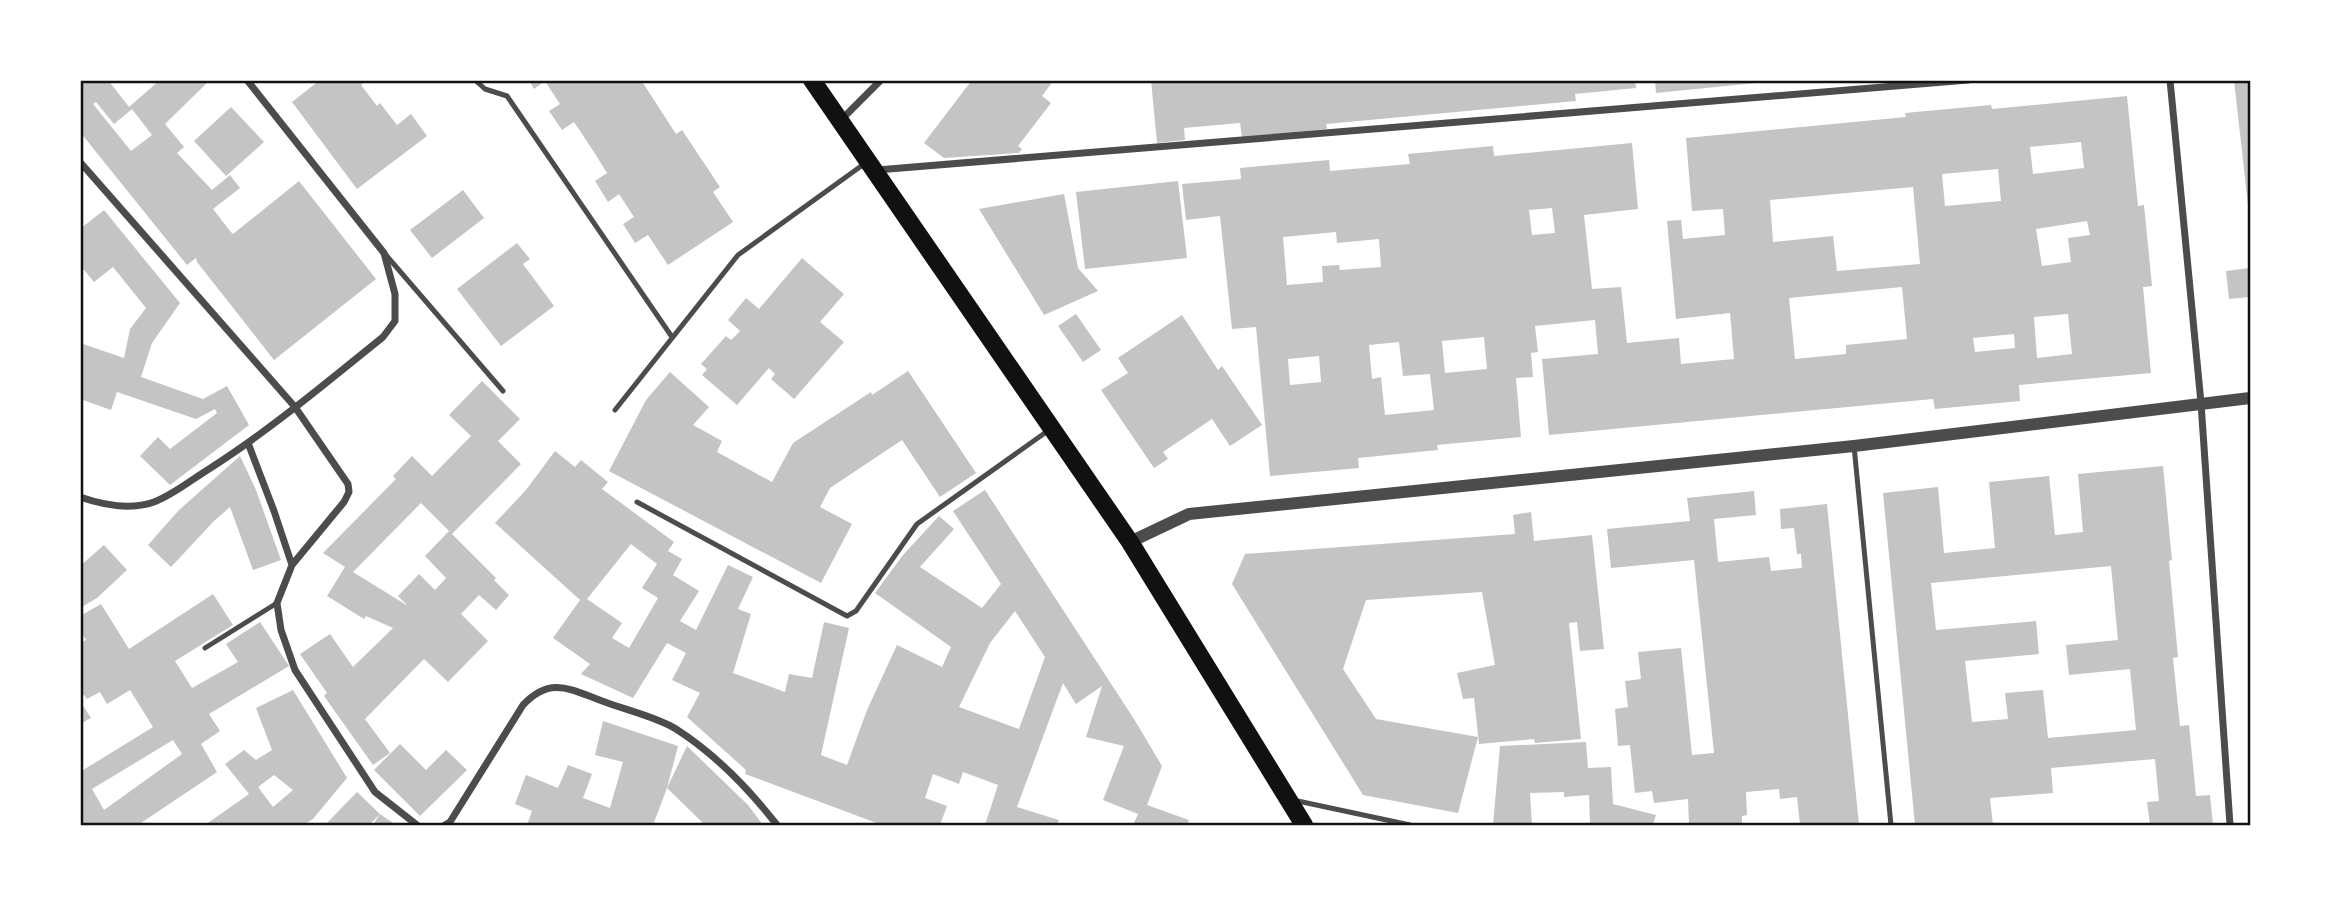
<svg xmlns="http://www.w3.org/2000/svg" width="2331" height="906" font-family="Lato,sans-serif">
  <style>
    .building { fill: #c4c4c4; fill-rule: evenodd }
    .lines { fill: none; stroke-linecap: round; stroke-linejoin: round }
    .service { stroke: #4c4c4c; stroke-width: 5 }
    .minor { stroke: #4c4c4c; stroke-width: 7 }
    .tertiary { stroke: #4c4c4c; stroke-width: 12 }
    .primary { stroke: #111; stroke-width: 18 }
    .neatline { fill: none; stroke: #111; stroke-width: 2.5 }
  </style>
  <rect width="100%" height="100%" fill="#fff"/>
  <path class="building" d="M80 80H108L129 107 160 80H210L165 124 184 147 177 153 212 190 230 175 240 188 213 209 230 231 233 234 299 181 376 279 274 360 197 262 196 258 187 265 80 132ZM96 102 114 124 132 109 152 135 131 151 93 104Z
    M320 80H367L361 85 377 106 380 103 397 125 411 114 427 136 357 189 292 102Z
    M529 80H641L676 134 682 130 720 187 713 192 733 222 668 265 648 235 635 243 623 224 634 217 619 194 608 202 595 181 607 173 594 152 574 122 562 130 549 111 560 104 545 81 534 89Z
    M972 80H1054L1042 96 1051 103 1018 146 1022 149 1019 153 944 158 924 143Z
    M1151 80H1635L1636 88 1575 94 1576 101 1326 124 1327 129 1242 137 1240 123 1184 128 1185 140 1157 143Z
    M1655 80H1766V82L1656 93Z
    M2234 80H2250V213L2249 214Z
    M2127 96 2138 206 2144 205 2152 286 2143 287 2151 373 2019 385 2020 401 1935 409 1933 399 1549 435 1542 359 1598 354 1595 320 1535 326 1538 352 1531 353 1533 377 1516 378 1521 437 1437 445 1438 450 1358 458 1359 468 1270 476 1256 327 1232 329 1220 216 1186 220 1182 184 1241 179 1240 168 1329 160 1330 171 1410 164 1408 154 1493 146 1494 156 1632 143 1638 209 1584 215 1592 289 1621 287 1627 343 1679 338 1681 364 1734 359 1730 313 1676 319 1667 221 1681 220 1683 239 1725 235 1723 209 1692 211 1686 138 1906 117 1905 113 1991 105 1992 109ZM2081 142 2084 168 2033 174 2030 147ZM1998 169 2001 201 1945 206 1942 174ZM1913 187 1920 264 1837 271 1833 236 1773 242 1770 200ZM1552 208 1555 233 1532 235 1529 210ZM2087 221 2090 235 2068 238 2071 262 2042 266 2036 229ZM1336 232 1337 243 1379 239 1381 267 1340 270 1339 265 1322 266 1323 282 1287 285 1283 237ZM1902 287 1907 339 1846 345V354L1795 359 1789 298ZM2068 314 2072 354 2037 358 2034 317ZM2014 334 2015 348 1975 352 1973 338ZM1484 337 1487 369 1445 373 1442 341ZM1399 342 1403 376 1430 374 1434 410 1385 415 1381 377 1372 379 1369 345ZM1319 356 1321 382 1290 385 1288 359Z
    M231 107 264 142 226 176 194 141Z
    M1178 181 1187 258 1085 269 1076 192Z
    M463 190 484 218 432 258 410 230Z
    M1064 194 1078 268 1098 291 1044 315 979 209Z
    M104 210 180 303 152 343 141 377 203 399 227 386 249 425 170 485 140 456 158 437 170 449 217 413 215 409 196 419 117 392 111 410 80 399V343L124 358 130 329 146 308 113 267 94 282 80 265V229Z
    M517 243 530 259 523 264 554 306 501 346 457 289Z
    M802 258 844 294 820 322 844 342 794 399 771 379 775 374 769 368 737 405 702 375 707 369 701 364 726 336 731 340 740 331 728 320 746 298 759 309Z
    M2250 268V297L2229 299 2226 271Z
    M1076 314 1101 350 1083 362 1058 326Z
    M1182 315 1218 370 1222 366 1262 425 1230 446 1212 419 1163 452 1168 459 1154 468 1101 390 1128 373 1118 358Z
    M908 371 976 473 940 497 902 440 830 488 820 507 852 524 821 583 609 471 646 400 670 372 709 407 693 425 722 441 717 452 772 482 793 443 871 392 872 395Z
    M482 381 520 419 498 441 521 464 452 534 496 578 494 580 509 595 496 610 479 595 461 614 488 641 448 682 424 659 365 719 390 753 373 765 324 696 327 693 300 654 330 634 353 667 393 628 366 616 364 619 327 596 345 567 323 553 396 479 393 476 412 456 432 476 471 436 449 415ZM421 503 449 531 425 556 446 578 435 590 419 574 398 596 408 606 353 572Z
    M555 451 575 467 581 460 608 482 602 489 674 542 668 551 682 559 673 575 699 591 680 621 696 630 728 565 753 577 738 609 751 614 733 673 785 692 789 674 812 678 824 622 849 628 821 755 847 765 867 710 897 645 942 667 951 647 875 593 903 555 939 516 954 529 920 567 982 608 1001 584 953 511 985 490 1134 719 1162 766 1147 805 1189 820 1187 825H1133L1138 814 1103 800 1124 746 1086 737 1102 686 1076 704 1063 683 1017 807 1059 820 1057 825H985L998 785 963 772 959 784 933 774 925 798 947 806 940 825H882L745 774 746 770 687 717 700 693 672 680 686 653 667 643 633 698 581 674 590 664 553 638 580 600 495 523 526 490ZM631 544 657 564 642 588 658 598 629 648 612 638 622 623 587 599ZM1015 611 1045 657 1019 729 959 707 990 643Z
    M240 456 256 490 281 560 253 570 230 507 214 521 171 567 148 545 179 510Z
    M2163 466 2172 560 2169 561 2178 657 2173 658 2180 726 2189 725 2196 796 2210 795 2213 825H2150L2147 802 2159 801 2155 759 2051 768 2053 793 1990 798 1993 825H1915L1883 493 1938 487 1944 553 1995 548 1989 482 2049 476 2055 535 2083 532 2078 474ZM2111 566 2118 640 2066 645 2069 675 2130 669 2136 730 2048 738 2043 690 2005 693 2008 719 1972 722 1965 661 2039 654 2036 621 1936 630 1931 583Z
    M1754 491 1756 515 1714 519 1718 562 1769 557 1771 571 1802 568 1801 554H1797L1794 528 1781 529 1780 509 1827 504 1859 825H1800L1797 797 1780 799 1779 789 1746 792 1747 815 1742 816V825H1689L1688 799 1654 803 1652 791 1635 793 1630 745 1618 746 1615 709 1628 707 1625 681 1641 679 1638 652 1681 648 1692 755 1714 753 1694 560 1611 568 1607 529 1690 521 1687 498Z
    M1531 512 1534 541 1592 535 1604 649 1580 651 1577 622 1569 623 1581 739 1535 743 1534 739 1479 744 1474 698 1463 699 1457 673 1495 665 1482 592 1366 600 1343 669 1376 719 1478 737 1458 813 1363 795 1232 584 1245 554 1515 534 1513 515Z
    M104 545 127 570 97 598 80 608V566Z
    M213 594 233 625 175 661 192 688 238 662 226 644 260 622 289 666 209 714 220 731 201 744 217 772 138 825H80V772L153 727 130 690 107 704 100 692 87 699 80 690V643L86 640 80 631V616L101 604 129 649ZM173 740 182 754 104 810 92 789Z
    M293 690 347 778 313 819 303 825H205L249 794 225 764 244 750 256 760 272 750 256 708ZM274 775 293 790 273 807 258 787Z
    M80 701 91 718 80 724Z
    M603 721 678 746 667 788 687 746 748 805 763 825H705L667 788 653 825H527L532 811 515 804 526 775 558 788 568 765 592 774 583 798 610 808 623 762 595 755Z
    M1586 742 1588 768 1611 767 1613 804 1656 815 1653 825H1590L1589 795 1564 797V792L1530 793 1532 825H1493L1500 746Z
    M400 744 426 770 446 750 467 770 420 816 374 770Z
    M357 792 380 814 396 825H373L380 814 369 825H325Z"/>
  <g class="lines">
    <path class="service" d="M475 80 485 89 507 96 672 337
      M386 255 503 391
      M615 410 738 255 864 164
      M1854 446 1891 825
      M637 502 847 616 856 611 917 524 1049 430
      M205 648 277 603
      M1293 800 1410 825"/>
    <path class="minor" d="M2170 80 2201 403 2230 825
      M840 121 881 80
      M80 162 295 407 348 484 349 492 344 502 292 565 277 603 281 630 295 670 375 792 417 825
      M877 170 1968 80
      M248 443 274 511 292 565
      M80 497C103 505 131 510 154 502 173 495 191 480 209 469 270 430 326 383 383 337L395 321V294L384 253 247 80
      M445 825 450 822 523 705C551 675 571 690 605 702 626 710 657 717 676 729 715 754 749 789 777 825"/>
    <path class="tertiary" d="M1130 542 1189 514 1854 446 2250 398"/>
    <path class="primary" d="M812 80 1130 542 1304 825"/>
  </g>
  <rect width="2331" height="906" fill="none" stroke="#ffffff" stroke-width="164"/>
  <rect x="82" y="82" width="2167" height="742" class="neatline"/>
</svg>
